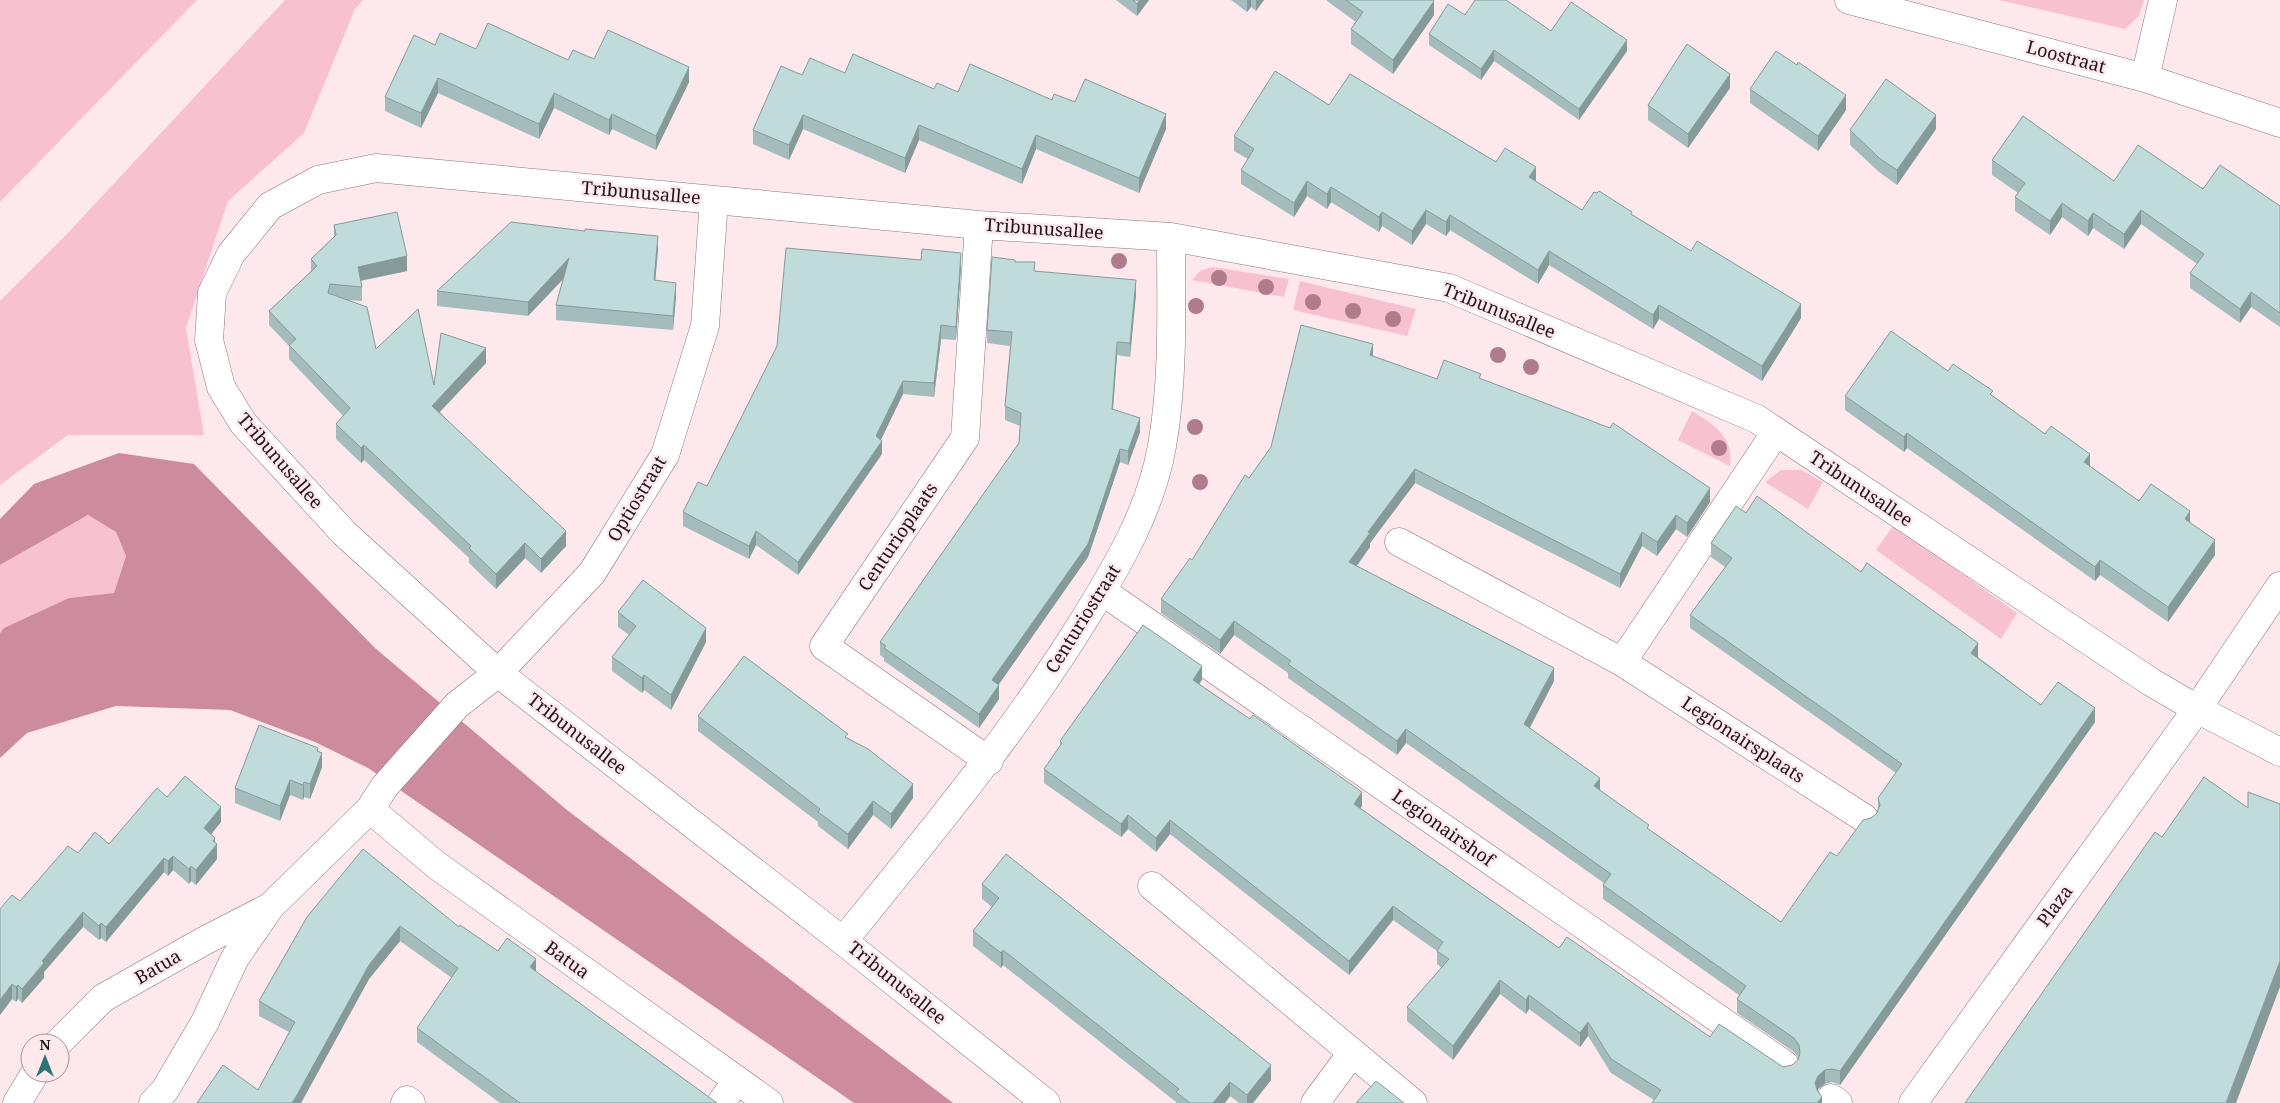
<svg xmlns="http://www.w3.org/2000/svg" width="2280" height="1103" font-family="'Noto Serif',serif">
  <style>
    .green { fill: #f8c1cf }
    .water { fill: #cd8c9d }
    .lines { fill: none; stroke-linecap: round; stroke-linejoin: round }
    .minor-casing { stroke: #8c757b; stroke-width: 29 }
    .minor { stroke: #fff; stroke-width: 28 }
    .tree { fill: #b07c8d }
    .wall { fill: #a4bdbc }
    .shaded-wall { fill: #869a99 }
    .building { fill: #bfdcdb; stroke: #869a99 }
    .labels { text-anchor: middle; stroke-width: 5; stroke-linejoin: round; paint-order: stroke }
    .street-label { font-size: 18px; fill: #1e1517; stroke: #fde8ec }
  </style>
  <rect width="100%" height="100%" fill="#fde8ec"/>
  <path class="green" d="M0 0H197L0 202Z
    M285 0H363L355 9 304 133 228 201 186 328 204 435H68L0 485V301L65 236Z
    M1999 0H2144L2139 16 2125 29Z
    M1212 267 1289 279 1284 297 1192 280 1200 271Z
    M1300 281 1416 309 1407 336 1293 310Z
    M1692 411C1714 425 1734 436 1730 466L1678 440Z
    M1781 470H1801L1823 482 1808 509 1765 482Z
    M88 515 116 532 126 556 114 593 69 598 5 628 0 633V565Z
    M1894 525 2017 613 2001 639 1876 550Z"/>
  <path class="water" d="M119 453 194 464 375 648 567 810 953 1103H854L368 768 315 742 230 710 116 706 27 733 0 758V633L4 628 69 598 114 593 126 556 116 532 88 515 0 565V519L34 484Z"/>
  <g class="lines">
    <defs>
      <path id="minor" d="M1849 0 2145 78 2280 123
        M2145 78 2163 0
        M979 225 965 438 824 646 989 761
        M1399 542 1622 662 1864 818
        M1102 591 1785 1065
        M1622 662 1776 432
        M370 809 435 864 769 1103
        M1152 886 1413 1103
        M843 941C929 835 1016 731 1087 615 1120 562 1151 508 1162 446 1174 378 1171 306 1171 237
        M58 1043 103 998 204 941 266 909
        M1831 1098 1838 1103
        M17 1103 35 1073
        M153 1103 165 1090 205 1022 235 958 270 907 370 809 385 786 457 705 498 673 592 573 665 455 705 326 714 200
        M405 1103 407 1100 411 1103
        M721 1103 737 1080
        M1046 1103 843 941 498 673 344 533 243 423 221 387 209 340 212 293 231 254 270 206 318 180 376 168 979 225 1171 237 1449 288 1757 419 2151 682 2197 709 2280 586
        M1315 1103 1352 1053
        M1913 1103 2197 709 2280 752"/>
    </defs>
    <use href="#minor" class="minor-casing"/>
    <use href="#minor" class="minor"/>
  </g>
  <g class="tree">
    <circle cx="1119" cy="261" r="8"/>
    <circle cx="1219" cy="278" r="8"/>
    <circle cx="1266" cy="287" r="8"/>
    <circle cx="1313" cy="302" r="8"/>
    <circle cx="1196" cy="306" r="8"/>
    <circle cx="1353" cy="311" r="8"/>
    <circle cx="1393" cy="319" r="8"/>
    <circle cx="1498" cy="355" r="8"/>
    <circle cx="1531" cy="367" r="8"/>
    <circle cx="1195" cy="427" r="8"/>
    <circle cx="1719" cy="448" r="8"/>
    <circle cx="1200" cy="482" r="8"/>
  </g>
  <path class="wall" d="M1116 0H1149L1137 16Z
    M1231 0H1264L1256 11 1251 7 1247 12Z
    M1327 0H1433L1434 15 1393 74 1351 44V29L1356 22 1327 1Z
    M1465 15 1551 31 1627 51 1579 120 1494 61 1481 80 1429 45V34Z
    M435 45 568 60 594 59 689 82 656 150 612 129 609 135 554 108 539 139 438 93 421 128 385 111V97Z
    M845 73 934 89 1075 102 1166 129 1139 193 1036 149 1022 184 919 140 905 173 803 129 789 160 753 144V130L802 75Z
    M1730 88 1688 148 1648 120V105Z
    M1750 89 1846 110 1818 151 1750 103Z
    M1329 105 1496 162 1536 182 1582 210 1632 215 1801 318 1762 381 1659 319 1653 329 1549 265 1538 284 1450 230 1446 236 1426 224 1412 245 1382 226 1379 232 1331 202 1327 209 1307 196 1294 217 1241 184V170L1248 159 1234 151V136Z
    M1936 129 1897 185 1879 172 1850 145V130Z
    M1992 160 2114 181 2203 189 2280 206V327L2251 307 2240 323 2190 288V273L2197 264 2141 224 2124 249 2093 228 2088 236 2062 217 2050 235 2015 211V197L2018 193 1992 175Z
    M334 225 407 271 361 281 362 287V301L347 300 376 349 434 385 486 363 440 412 566 546 541 573 525 558 496 589 469 563V558L364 460 361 463 336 439V424L343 416 289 359V346L269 325V311L311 271V259L334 237Z
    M658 250 655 280 676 297 673 330 556 320V305L563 279 528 316 437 306V291Z
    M921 260 961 267 956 340 941 339 934 397 903 394 881 439 882 454 798 575 756 545 749 559 683 526V512L707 486Z
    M1015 262 1035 271 1136 294 1130 357 1117 355 1113 409 1140 432 1128 465 1120 462 1088 557 999 684V699L979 728 884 661V658L880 655V642L1019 443 1020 426 1005 420V406L1010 346 987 343V330Z
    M1373 356 1437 379H1481L1710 502 1687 537 1676 529 1657 556 1642 546 1620 588 1415 483 1370 543V547L1357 566 1554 681 1530 728 1600 790 1649 830 1781 922 1871 818 1877 813 1878 809V798L1896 773 1690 628V615L1725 567 1711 557V543L1746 513 1978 657 2041 705 2095 722 1840 1085 1832 1082 1825 1084 1818 1089 1817 1091 1822 1103 1654 1100 1611 1073 1588 1036 1580 1047 1529 1009 1526 1014 1500 994 1453 1060 1407 1021V1007L1442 968 1437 964V951L1393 920 1349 975 1170 834 1156 852 1128 829 1121 837 1044 783V769L1060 746V741L1202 680 1199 684 1362 806 1360 808 1559 948 1710 1037 1783 1067 1792 1065 1798 1060 1799 1058 1794 1052 1737 1013V999L1739 995 1603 899V885L1604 883 1406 743 1397 755 1288 678V673L1234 635 1220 654 1161 613V599L1192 560 1249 478Z
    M1948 371 1993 396 2045 434 2139 501 2190 522 2215 555 2168 622 2100 575 2095 581 1907 448 1904 452 1845 410V396Z
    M618 612 706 642 671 710 644 690 642 693 612 671V657L629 635 618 627Z
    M698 716 848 738 913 798 891 829 873 815 848 849 818 826V822L698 731Z
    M318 751 322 767 310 799 304 797 303 800 290 795 280 821 235 803V788Z
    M167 797 221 822 211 834 215 843 217 859 196 885 191 881 189 884 173 870 168 876 164 872 106 942 101 938 99 940 83 927 44 972V978L22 1003 18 999 16 1002 12 999 0 1015V909L20 901 78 853 109 844Z
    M982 884 1271 1080 1253 1103H1239L1230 1096 1225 1103H1176V1102L1003 965 1001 968 973 946V931L992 907 982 899Z
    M307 917 459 927 498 951 536 972 717 1103H500L417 1042V1028L452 978 400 941 369 979 301 1103H197L258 1090 289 1032 259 1016V1001Z"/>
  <path class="shaded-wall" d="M1140 0H1149L1137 16V4Z
    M1247 0H1251V7L1247 12Z
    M1256 0H1264L1256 11Z
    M1434 1V15L1393 74V60Z
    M1627 40V51L1579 120V109Z
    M1494 50V61L1481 80V69Z
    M689 67V82L656 150V136Z
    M1730 74V88L1688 148V134Z
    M438 78V93L421 128V113Z
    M554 93V108L539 139V124Z
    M1846 95V110L1818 151V136Z
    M612 114V129L609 135V120Z
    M1166 114V129L1139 193V178Z
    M803 115V129L789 160V145Z
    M1936 115V129L1897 185V170Z
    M919 125V140L905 173V158Z
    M1036 135V149L1022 184V169Z
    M1536 167V182L1529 177Z
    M1307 181V196L1294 217V203Z
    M1331 187V202L1327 209V194Z
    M2062 203V217L2050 235V221Z
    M1426 210V224L1412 245V231Z
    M2141 210V224L2124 249V234Z
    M1382 212V226L1379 232V217Z
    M2093 213V228L2088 236V221Z
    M1450 215V230L1446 236V222Z
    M658 236V250L654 295V280Z
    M1549 251V265L1538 284V270Z
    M961 253V267L956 340V327Z
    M407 256V271L358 281V267Z
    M569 258V273L528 316V302Z
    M1136 280V294L1130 357V343Z
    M676 283V297L673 330V316Z
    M2251 292V307L2240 323V309Z
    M1801 304V318L1762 381V366Z
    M1659 305V319L1653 329V315Z
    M941 325V339L934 397V383Z
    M1117 342V355L1112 422V409Z
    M1373 344V358L1370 355Z
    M486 348V363L432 420V406Z
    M903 381V394L876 450V436Z
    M1140 418V432L1128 465V451Z
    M1907 433V448L1904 452V437Z
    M882 441V454L798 575V562Z
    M364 445V460L361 463V448Z
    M1120 449V462L1088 557 992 694V680Z
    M2090 454V468L2084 462Z
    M1415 469V483L1370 543V547L1349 576V562L1368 532Z
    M1710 488V502L1687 537V523Z
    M2190 511V526L2185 519Z
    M1676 515V529L1657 556V542Z
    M566 531V546L541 573V559Z
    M756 531V545L749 559V546Z
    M1642 532V546L1620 588V574Z
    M2215 540V555L2168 622V607Z
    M525 543V558L496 589V574Z
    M2100 560V575L2095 581V567Z
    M1234 621V635L1220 654V640Z
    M706 628V642L671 710V695Z
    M1978 643V657L1971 667V653Z
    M1202 666V680L1193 693V680Z
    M1554 668V681L1524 738V724Z
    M644 675V690L642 693V678Z
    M999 685V699L979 728V714Z
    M2095 708V722L1840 1085V1071Z
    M1406 729V743L1397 755V741Z
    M322 753V767L310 799V784Z
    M1600 778V792L1594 786Z
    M290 780V795L280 821V806Z
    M304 782V797L303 800V785Z
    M913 784V798L891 829V814Z
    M1362 792V806L1354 817V804Z
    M873 801V815L848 849V834Z
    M221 807V822L204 843V828Z
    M1128 815V829L1121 837V824Z
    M1170 820V834L1156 852V838Z
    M215 838V847L217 844V859L196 885V870Z
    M173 856V870L168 876V861Z
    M164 858V872L106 942V927Z
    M191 866V881L189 884V869Z
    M1393 906V920L1349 975V961Z
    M83 912V927L44 972V978L22 1003V989L42 961Z
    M101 923V938L99 940V926Z
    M400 926V941L369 979 301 1103H292L369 965Z
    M1003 950V965L1001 968V953Z
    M536 959V973L530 967Z
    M2280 961V987L2236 1103H2226Z
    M1500 980V994L1453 1060V1046Z
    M12 984V999L0 1015V1000Z
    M18 985V999L16 1002V987Z
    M1529 995V1009L1526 1014V1000Z
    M1588 1022V1036L1580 1047V1033Z
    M1271 1065V1080L1253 1103H1247V1095Z
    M1825 1070V1084L1818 1089 1815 1097V1083L1818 1076Z
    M1230 1082V1096L1225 1103H1213Z
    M1822 1097V1103H1817Z"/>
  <path class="building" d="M1133 0H1140L1137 4Z
    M1346 0H1433L1434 1 1393 60 1351 29 1363 12Z
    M1475 0H1506L1551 31 1571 2 1627 40 1579 109 1494 50 1481 69 1429 34 1448 4 1465 15Z
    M488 23 568 60 573 50 594 59 608 30 689 67 656 136 612 114 609 120 554 93 539 124 438 78 421 113 385 97 414 35 435 45 440 33 476 49Z
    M1687 44 1730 74 1688 134 1648 105Z
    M1776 51 1797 65 1798 62 1846 95 1818 136 1750 89Z
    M853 54 934 89 937 83 958 92 970 64 1052 100 1054 94 1075 102 1085 79 1166 114 1139 178 1036 135 1022 169 919 125 905 158 803 115 789 145 753 130 781 66 802 75 810 58 845 73Z
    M1275 71 1329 105 1350 74 1496 162 1505 148 1536 167 1529 177 1582 210 1594 192 1597 193 1599 191 1632 212 1631 214 1691 251 1697 241 1801 304 1762 366 1659 305 1653 315 1549 251 1538 270 1450 215 1446 222 1426 210 1412 231 1382 212 1379 217 1331 187 1327 194 1307 181 1294 203 1241 170 1254 149 1234 136Z
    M1886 79 1936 115 1897 170 1879 158 1850 130Z
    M2023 116 2114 181 2138 145 2203 189 2220 165 2280 206V313L2251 292 2240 309 2190 273 2204 254 2141 210 2124 234 2093 213 2088 221 2062 203 2050 221 2015 197 2025 183 1992 160Z
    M397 212 407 256 358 267 362 287 330 284 328 293 367 307 376 349 418 309 434 385 441 333 486 348 432 406 566 531 541 559 525 543 496 574 469 548 471 546 364 445 361 448 336 424 350 408 289 345 296 339 269 311 317 266 311 259 336 235 334 225Z
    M511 222 585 231V229L658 236 654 280 676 283 673 316 556 305 569 258 528 302 437 291Z
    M786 248 921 260 922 249 961 253 956 327 941 325 934 383 903 381 876 436 882 441 798 562 756 531 749 546 683 512 698 482 707 486 777 346Z
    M992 257 1015 260V262H1035L1034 271 1136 280 1130 343 1117 342 1112 409 1140 418 1128 451 1120 449 1088 544 992 680 999 685 979 714 884 648 886 646 880 642 1019 443 1021 413 1005 406 1012 332 987 330Z
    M1301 325 1373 344 1370 355 1437 379 1444 360 1481 374 1479 378 1610 428 1613 423 1710 488 1687 523 1676 515 1657 542 1642 532 1620 574 1415 469 1368 532 1370 533 1349 562 1554 668 1524 724 1600 778 1594 786 1649 825 1647 828 1781 922 1830 852 1837 856 1863 820 1871 818 1877 813 1880 805 1878 798 1902 764 1690 615 1732 558 1711 543 1736 506 1746 513 1757 496 1861 572 1867 563 1978 643 1971 653 2041 705 2058 682 2095 708 1840 1071 1832 1069 1825 1070 1818 1076 1815 1083 1817 1090 1822 1097 1817 1103H1652L1661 1090 1611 1059 1588 1022 1580 1033 1529 995 1526 1000 1500 980 1453 1046 1407 1007 1449 959 1437 951 1443 942 1393 906 1349 961 1170 820 1156 838 1128 815 1121 824 1044 769 1062 743 1060 741 1143 625 1202 666 1193 680 1250 719 1253 715 1362 792 1354 804 1559 948 1567 937 1710 1037 1719 1024 1783 1067 1792 1065 1798 1060 1800 1053 1799 1045 1794 1038 1737 999 1746 986 1603 885 1611 874 1406 729 1397 741 1288 664 1291 661 1234 621 1220 640 1161 599 1190 558 1192 560 1245 475 1249 478 1271 447Z
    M1891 331 1948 371 1953 364 1993 391 1990 394 2045 434 2051 426 2090 454 2084 462 2139 501 2151 484 2190 511 2185 519 2215 540 2168 607 2100 560 2095 567 1907 433 1904 437 1845 396Z
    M643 580 706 628 671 695 644 675 642 678 612 657 636 626 618 612Z
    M744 656 848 734 845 737 868 749 913 784 891 814 873 801 848 834 818 812 820 809 698 716Z
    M259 725 318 748 317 751 322 753 310 784 304 782 303 785 290 780 280 806 235 788Z
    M185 776 221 807 204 828 215 838 213 841 217 844 196 870 191 866 189 869 173 856 168 861 164 858 106 927 101 923 99 926 83 912 42 961 44 963 22 989 18 985 16 987 12 984 0 1000V909L12 895 20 901 68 846 78 853 95 832 109 844 157 788 167 797Z
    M2204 777 2248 808V792L2280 804V961L2226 1103H1965L2155 832 2162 837Z
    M363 849 459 927 460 925 498 951 507 938 536 959 530 967 717 1103H520L417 1028 458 968 400 926 369 965 297 1095 292 1103H197L223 1065 258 1090 295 1022 259 1001 307 917Z
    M1006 854 1271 1065 1247 1095 1230 1082 1213 1103H1190L1176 1092 1179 1089 1003 950 1001 953 973 931 999 898 982 884Z
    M1376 1081 1404 1103H1356Z"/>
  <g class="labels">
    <g class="street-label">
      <text transform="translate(2066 57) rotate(15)" y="6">Loostraat</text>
      <text transform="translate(641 193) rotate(5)" y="6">Tribunusallee</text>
      <text transform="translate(1044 229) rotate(4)" y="6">Tribunusallee</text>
      <text transform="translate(1499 311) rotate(22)" y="6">Tribunusallee</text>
      <text transform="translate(280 461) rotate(49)" y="6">Tribunusallee</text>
      <text transform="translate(1861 489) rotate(34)" y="6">Tribunusallee</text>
      <text transform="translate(637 499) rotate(-59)" y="6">Optiostraat</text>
      <text transform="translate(898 537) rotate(-56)" y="6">Centurioplaats</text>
      <text transform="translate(1083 619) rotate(-58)" y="6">Centuriostraat</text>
      <text transform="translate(577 734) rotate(38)" y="6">Tribunusallee</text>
      <text transform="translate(1743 740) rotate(33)" y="6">Legionairsplaats</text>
      <text transform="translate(1443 828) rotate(35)" y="6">Legionairshof</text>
      <text transform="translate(2055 906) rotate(-54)" y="6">Plaza</text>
      <text transform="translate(567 960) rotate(36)" y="6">Batua</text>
      <text transform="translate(158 967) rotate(-30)" y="6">Batua</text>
      <text transform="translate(897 983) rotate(39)" y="6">Tribunusallee</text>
    </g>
  </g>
  <g transform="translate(45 1058)"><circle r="24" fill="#fde8ec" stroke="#a49497"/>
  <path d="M0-4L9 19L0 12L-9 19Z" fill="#2b7575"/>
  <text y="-8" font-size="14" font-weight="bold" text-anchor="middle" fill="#1e1517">N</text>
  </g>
</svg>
